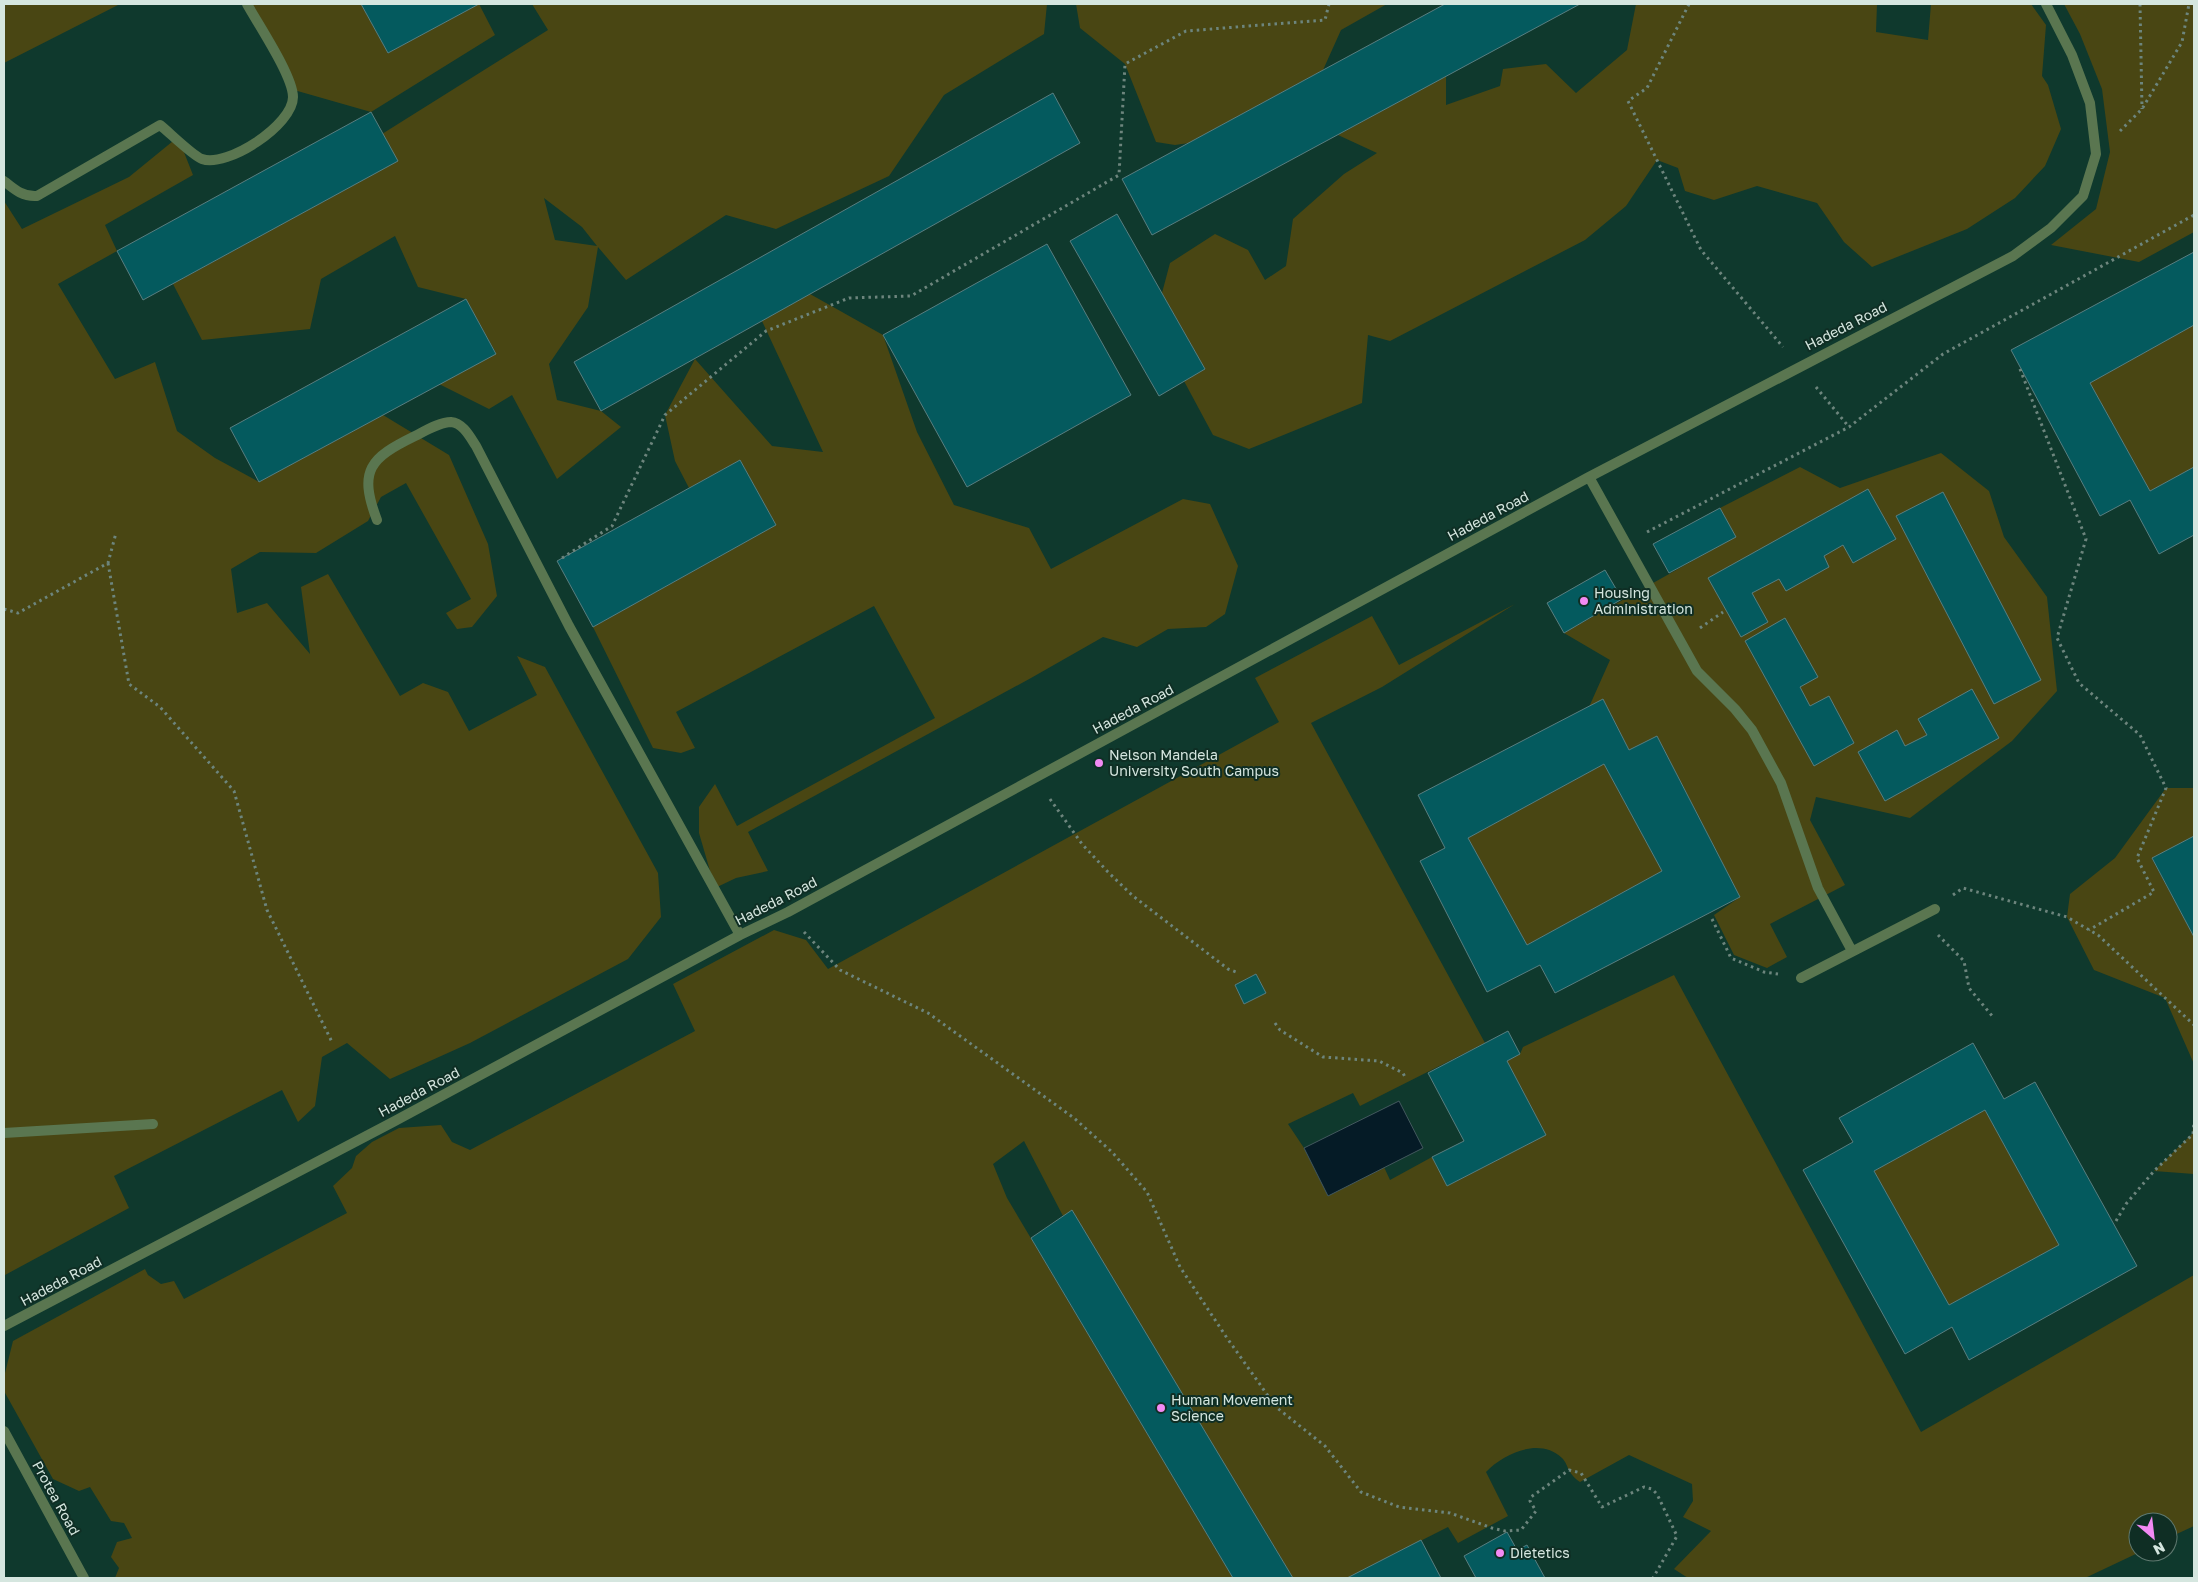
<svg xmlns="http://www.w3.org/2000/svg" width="2198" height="1582" font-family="'Golos Text',sans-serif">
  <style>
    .built { fill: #0f392d; fill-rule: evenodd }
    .green { fill: #494613; fill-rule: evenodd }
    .water { fill: #051b26; stroke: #43585e }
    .building { fill: #045a5e; stroke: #597e80; fill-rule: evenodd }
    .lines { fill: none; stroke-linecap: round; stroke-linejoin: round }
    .path { stroke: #6d857d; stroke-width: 3; stroke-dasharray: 2.5 4; stroke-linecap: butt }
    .lane { stroke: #5a7650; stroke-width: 10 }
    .poi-dot { fill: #f28af3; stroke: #0f2e24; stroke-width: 2 }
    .labels { text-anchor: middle; stroke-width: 4; stroke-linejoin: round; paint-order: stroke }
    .street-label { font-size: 14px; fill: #d5e6df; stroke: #0f2e24 }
    .poi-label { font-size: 14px; fill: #d5e6df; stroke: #0f2e24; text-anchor: start }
  </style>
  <rect width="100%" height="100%" fill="#0f2e24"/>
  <path class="built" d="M4 4H2194V1578H4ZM2138 1522H2168V1552H2138Z"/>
  <path class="green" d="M4 4H120L4 63Z
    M247 4H361L388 53 479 4 495 35 371 112 294 90Z
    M532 4H1047L1044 34 944 95 889 176 776 229 726 215 626 280 598 247 588 307 549 364 557 400 601 411 621 427 557 479 512 395 489 409 439 384 496 353 466 299 418 287 395 236 321 279 310 329 202 340 173 284 397 161 382 134 548 30ZM544 198 582 227 597 246 555 240Z
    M1076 4H1387L1341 30 1323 70 1189 143 1175 145 1156 142 1125 64 1080 28Z
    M1636 4H1877L1876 32 1928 40 1931 4H2031L2046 25 2042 76 2048 85 2061 129 2045 166 2015 198 1967 229 1872 267 1844 242 1817 203 1757 186 1714 200 1685 191 1678 168 1657 160 1626 206 1585 240 1390 341 1368 335 1362 403 1249 449 1213 435 1184 381 1205 369 1162 293 1170 263 1215 234 1248 250 1265 280 1286 266 1293 219 1344 174 1377 153 1338 135 1446 76V105L1500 86 1503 69 1546 64 1576 93 1627 50Z
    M2064 4H2194V232L2139 262 2051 245 2096 209 2110 152 2102 89 2080 34Z
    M178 137 193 175 105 225 117 251 58 284 115 379 155 362 177 431 215 458 259 482 383 415 449 455 488 544 497 596 472 627 457 629 446 613 471 599 406 483 381 497 368 521 316 553 260 552 231 569 237 613 267 603 310 654 301 587 328 574 400 696 423 683 448 692 469 731 537 695 517 656 545 667 658 873 661 917 628 959 470 1043 390 1079 347 1043 322 1057 315 1106 298 1122 282 1090 114 1176 129 1208 5 1275 4 201 22 229 129 177Z
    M810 294 883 335 917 432 954 505 1029 528 1051 569 1183 499 1210 504 1238 566 1225 614 1206 627 1168 629 1137 647 1103 637 1031 678 748 832 768 871 736 878 715 888 699 833V807L715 784 737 826 935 718 874 606 676 712 695 748 681 753 653 748 593 627 776 525 740 460 689 488 675 461 665 415 695 359 772 446 823 452 762 321Z
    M2194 325V467L2150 491 2090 383Z
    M1941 453 1989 491 2004 537 2047 597 2057 691 2012 741 1910 818 1816 797 1810 820 1845 885 1770 924 1787 957 1767 968 1734 955 1714 915 1740 897 1657 736 1629 750 1603 699 1589 707 1610 660 1564 633 1735 537 1720 508 1800 467 1840 488Z
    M1515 604 1382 687 1311 723 1485 1043 1360 1106 1353 1093 1288 1124 1304 1148 1328 1196 1384 1167 1390 1180 1432 1157 1447 1186 1545 1135 1507 1061 1520 1054 1523 1047 1674 975 1921 1432 2194 1275V1526L2168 1538V1522H2138L2140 1552 2085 1578H1688L1674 1569 1711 1531 1683 1517 1693 1501 1692 1484 1629 1455 1580 1482C1566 1472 1569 1465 1562 1458 1540 1437 1504 1453 1486 1472L1508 1516 1458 1543 1448 1527 1347 1578H1293L1072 1211 1063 1216 1024 1141 993 1164 1007 1198 1233 1578H115L119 1568 111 1557 117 1542 132 1538 124 1523 111 1521 90 1487 79 1491 53 1479 4 1391V1377L13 1341 145 1269 148 1275 161 1284 174 1281 184 1299 347 1213 333 1186 352 1168 356 1156 372 1142 399 1128 441 1125 452 1142 470 1150 695 1031 673 984 774 930 806 940 828 969 1279 722 1255 678 1372 616 1399 665ZM1256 974 1266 993 1244 1004 1235 985Z
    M1604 764 1662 871 1527 945 1468 838Z
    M2166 788H2194V836L2152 859 2194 937V1064L2165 998 2094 970 2067 917 2070 894 2115 858Z
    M1985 1110 2059 1245 1949 1305 1874 1171Z
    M2194 1121V1174L2154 1171 2192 1134Z"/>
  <path class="water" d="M1399 1101 1423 1148 1328 1196 1304 1148Z"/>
  <path class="building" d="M361 4H479L388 53Z
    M1445 4H1580L1152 235 1122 179Z
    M1053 93 1080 143 601 411 574 362Z
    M371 112 398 161 143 300 117 251Z
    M1117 214 1205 369 1159 396 1070 241Z
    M1047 244 1131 395 967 487 883 335Z
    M2194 252V325L2090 383 2150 491 2194 467V535L2159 554 2130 500 2100 516 2011 350Z
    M466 299 496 354 259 482 230 428Z
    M740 460 776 525 593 627 557 561Z
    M1868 489 1896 539 1853 563 1843 545 1824 556 1829 567 1786 591 1779 579 1752 593 1768 622 1741 637 1708 578Z
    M1943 492 2041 680 1994 704 1896 516Z
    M1720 508 1736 537 1669 573 1653 544Z
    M1605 570 1622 599 1564 633 1547 603Z
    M1785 618 1818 677 1800 687 1810 706 1829 696 1854 743 1814 766 1745 641Z
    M1972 689 1999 738 1885 801 1858 752 1897 730 1905 746 1927 735 1918 719Z
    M1603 699 1629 750 1657 736 1740 897 1555 993 1540 965 1487 992 1420 861 1445 848 1418 795ZM1604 764 1662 871 1527 945 1468 838Z
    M2194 836V937L2152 858Z
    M1256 974 1266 993 1244 1004 1235 985Z
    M1508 1031 1520 1054 1507 1061 1546 1135 1447 1186 1432 1157 1464 1141 1428 1073Z
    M1973 1043 2004 1099 2035 1082 2137 1266 1969 1360 1952 1327 1905 1354 1803 1170 1853 1142 1839 1118ZM1985 1110 2059 1245 1949 1305 1874 1171Z
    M1072 1210 1293 1578H1233L1031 1238Z
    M1507 1532 1517 1550 1527 1545 1545 1578H1476L1464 1556Z
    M1421 1540 1441 1578H1347Z"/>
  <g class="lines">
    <path class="path" d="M1689 4 1647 88 1628 101 1701 250 1783 347
      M2140 4 2142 109
      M2120 131 2142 109 2182 42 2189 4
      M2020 369 2086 539 2057 638 2079 683 2140 735 2166 788 2137 858 2154 892 2089 930
      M1816 387 1849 427
      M1647 532 1849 427 1943 354 2194 215
      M562 558 612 526 665 415 766 331 849 298 911 296 1119 175 1125 64 1186 31 1325 20 1329 4
      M108 563 129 684 160 707 234 791 267 910 332 1042
      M4 609 18 613 108 563 116 533
      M1700 628 1723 612
      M1050 799 1082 844 1108 872 1133 896 1228 969 1236 972
      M1953 895 1963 888 2067 917 2098 935 2194 1025
      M1712 919 1731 958 1764 972 1778 974
      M804 932 840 970 928 1013 1074 1118 1112 1152 1147 1192 1180 1267 1227 1338 1276 1407 1325 1446 1361 1492 1399 1507 1450 1513 1492 1528 1505 1531 1521 1530 1536 1511 1530 1501 1531 1497 1569 1470 1581 1473 1602 1507 1644 1487 1652 1489 1657 1494 1677 1536 1653 1578
      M1938 935 1964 961 1969 988 1993 1017
      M1275 1023 1280 1030 1323 1057 1379 1061 1403 1073 1405 1077
      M2116 1221 2126 1204 2154 1171 2193 1134 2194 1121"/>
    <path class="lane" d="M4 181C15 190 23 197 37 196L160 125C169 132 193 156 202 159 227 168 293 125 293 97 293 76 258 24 247 4
      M1589 477 1697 671 1735 709 1752 730 1781 783 1818 888 1852 951
      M377 520C358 470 370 458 415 436 425 431 440 422 451 422 463 423 470 437 476 446L569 626 740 935
      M1801 978 1935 909
      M4 1133 153 1124
      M4 1326 393 1122 740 935 788 912 1589 477 2013 256 2051 228 2083 196 2096 154 2090 103 2072 55 2046 4
      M4 1431 84 1578"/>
  </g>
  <g class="poi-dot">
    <circle cx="1584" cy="601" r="5"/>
    <circle cx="1099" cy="763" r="5"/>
    <circle cx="1161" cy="1408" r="5"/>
    <circle cx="1500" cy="1553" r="5"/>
  </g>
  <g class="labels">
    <g class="street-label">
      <text transform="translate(1846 326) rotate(-27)" y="5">Hadeda Road</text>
      <text transform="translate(1488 516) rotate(-28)" y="5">Hadeda Road</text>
      <text transform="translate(1133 709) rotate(-28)" y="5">Hadeda Road</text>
      <text transform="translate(776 901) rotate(-27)" y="5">Hadeda Road</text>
      <text transform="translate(419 1092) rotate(-28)" y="5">Hadeda Road</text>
      <text transform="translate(61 1281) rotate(-28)" y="5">Hadeda Road</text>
      <text transform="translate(56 1498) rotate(61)" y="5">Protea Road</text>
    </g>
    <g class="poi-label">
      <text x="1594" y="598">Housing<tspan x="1594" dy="16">Administration</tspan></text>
      <text x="1109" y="760">Nelson Mandela<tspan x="1109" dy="16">University South Campus</tspan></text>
      <text x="1171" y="1405">Human Movement<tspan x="1171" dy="16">Science</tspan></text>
      <text x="1510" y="1558">Dietetics</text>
    </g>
  </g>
  <rect width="2198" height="1582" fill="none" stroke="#d5e6df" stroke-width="10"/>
  <g transform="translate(2153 1537) rotate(152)"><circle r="24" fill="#0f2e24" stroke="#5e786f"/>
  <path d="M0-4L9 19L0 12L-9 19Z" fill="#f28af3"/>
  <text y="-8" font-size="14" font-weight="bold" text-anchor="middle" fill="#d5e6df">N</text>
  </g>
</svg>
